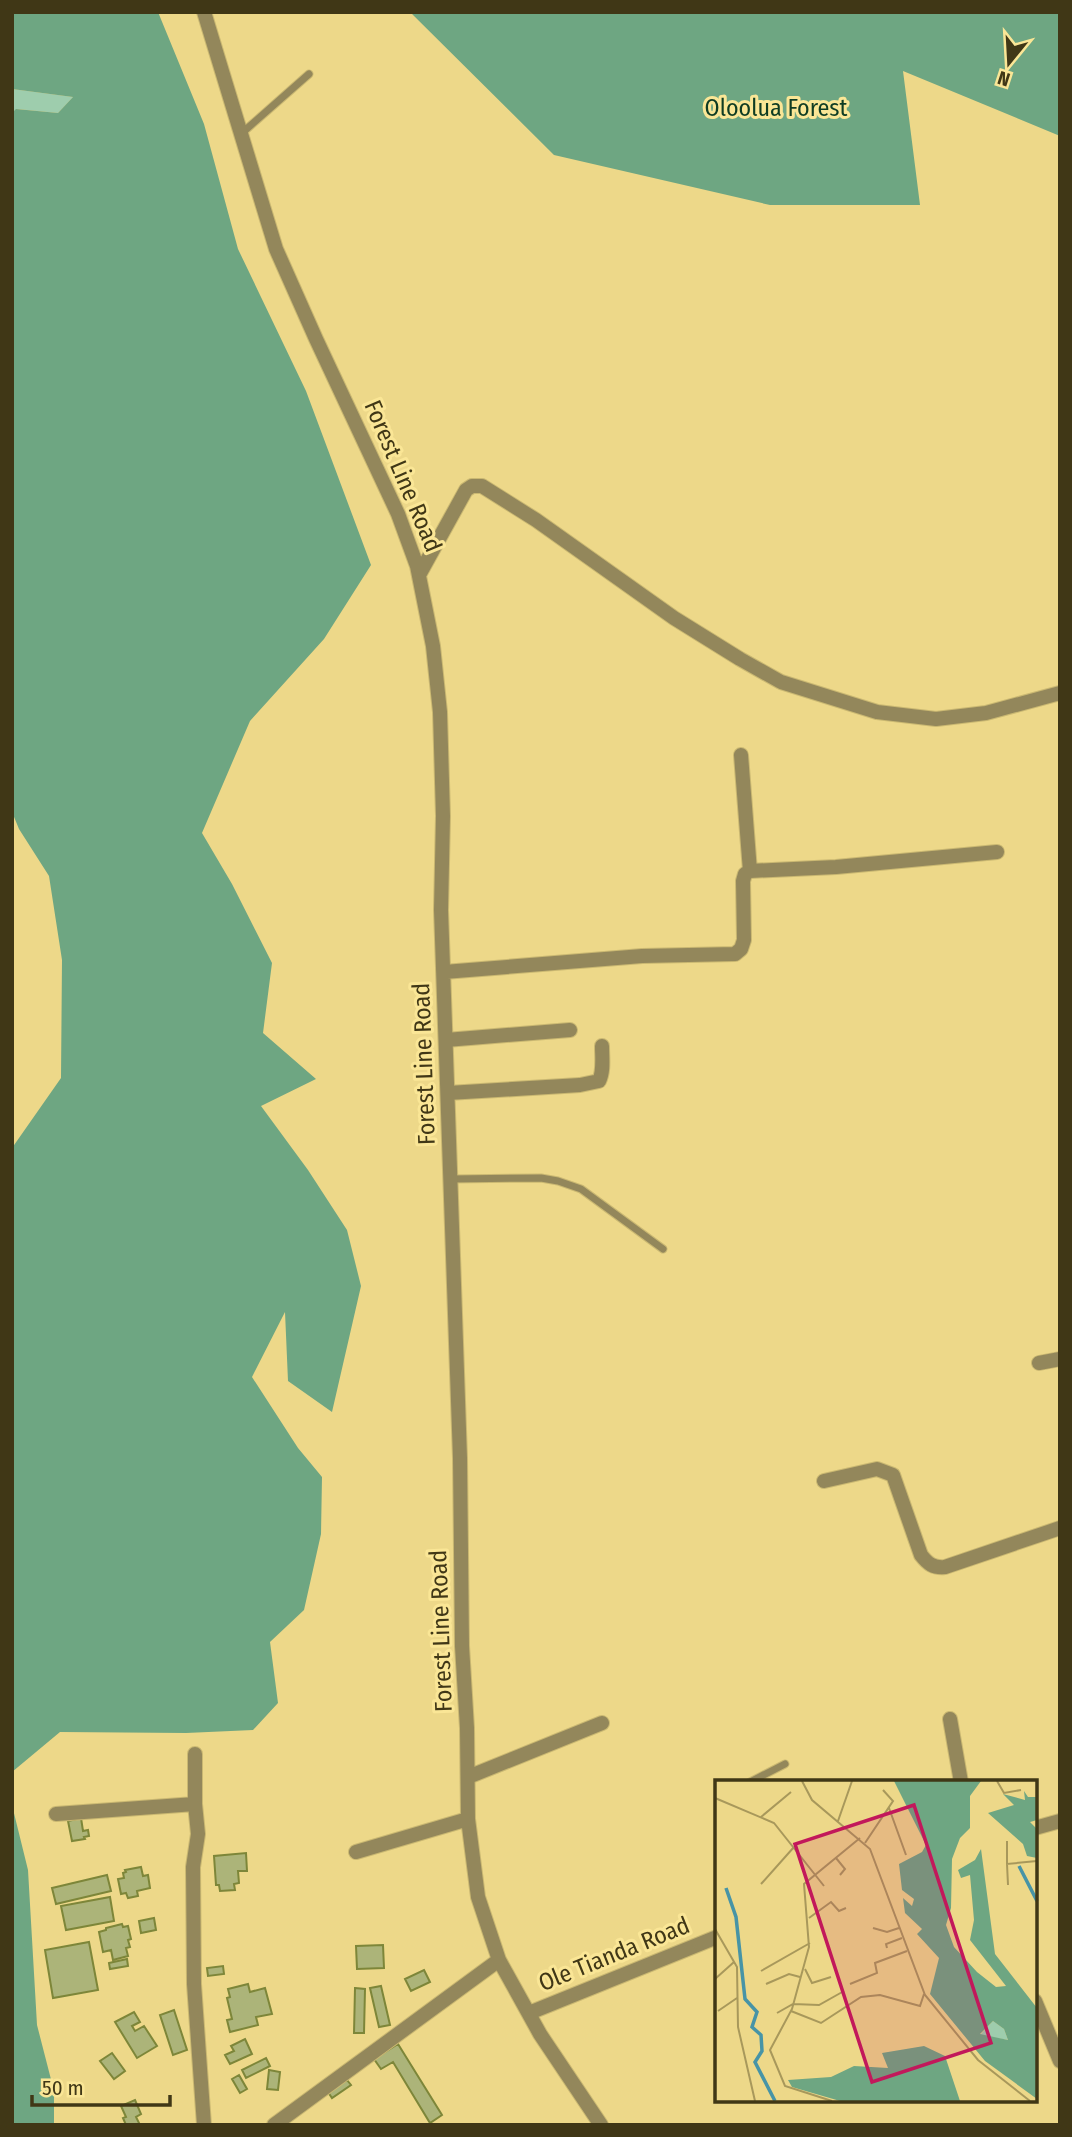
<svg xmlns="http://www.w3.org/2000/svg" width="1072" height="2137" font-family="'Fira Sans Condensed',sans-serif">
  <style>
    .green { fill: #9ecdad }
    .forest { fill: #6ea682 }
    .building { fill: #acb479; stroke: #7d8639; stroke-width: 2 }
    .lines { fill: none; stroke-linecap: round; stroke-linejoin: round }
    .lane-casing { stroke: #cab872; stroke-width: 9 }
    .street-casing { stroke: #cab872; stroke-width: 16 }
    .lane { stroke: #93875b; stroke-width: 7 }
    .street { stroke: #93875b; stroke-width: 14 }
    .labels { text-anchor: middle; stroke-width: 6; stroke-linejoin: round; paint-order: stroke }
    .park-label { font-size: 24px; fill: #0f3c23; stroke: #fae696 }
    .street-label { font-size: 24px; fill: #403716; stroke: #fae696 }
    .inset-river { fill: none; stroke: #4794a6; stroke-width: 3.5 }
    .inset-road { fill: none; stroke: #a8985b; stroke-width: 2 }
    .view { fill: #c2185b; fill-opacity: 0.15; stroke: #c2185b; stroke-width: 3.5 }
    .inset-edge { fill: none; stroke: #403716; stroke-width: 3.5 }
  </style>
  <rect width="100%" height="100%" fill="#edd889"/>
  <path class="green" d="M12 89 73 97 58 113 17 109 12 113Z"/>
  <path class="forest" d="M12 12H158L204 124 238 249 306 391 371 565 324 639 250 721 202 833 232 884 272 963 263 1033 316 1079 261 1106 308 1170 347 1230 361 1286 332 1412 288 1381 285 1312 252 1377 298 1448 322 1477 321 1534 304 1610 270 1642 278 1703 253 1730 186 1733 60 1732 12 1772V1148L61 1078 62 960 49 876 19 829 12 812V113L16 109 58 113 73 97 12 89Z
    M410 12H1060V136L903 71 920 205H770L554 155Z
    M12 1805 28 1870 37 2025 54 2091V2125H12Z"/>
  <path class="building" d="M81 1818 83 1831 88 1830 89 1836 84 1837 85 1839 72 1841 68 1821Z
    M246 1853 247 1871H238L239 1883 234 1884 235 1890 220 1891 219 1885H216L214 1856Z
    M141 1867 143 1876 148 1875 150 1888 137 1891 138 1896 128 1898 126 1893 121 1894 118 1879 124 1878 123 1873 126 1872 125 1870Z
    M107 1875 111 1891 56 1904 52 1888Z
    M110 1897 114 1921 66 1930 61 1906Z
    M154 1918 156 1930 141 1933 139 1921Z
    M122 1924 123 1927 128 1926 131 1939 128 1940 130 1947 126 1948 128 1956 113 1960 111 1950 103 1952 99 1932 106 1930V1928Z
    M89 1942 98 1990 53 1998 45 1950Z
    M383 1945 384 1968 357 1969 356 1946Z
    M127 1959 128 1966 110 1969 109 1963Z
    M223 1966 224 1974 208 1976 207 1968Z
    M424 1970 430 1982 411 1991 405 1979Z
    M248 1984 250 1992 265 1988 272 2014 256 2017 258 2025 230 2032 227 2020 232 2019 227 1998 230 1997 228 1989Z
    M381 1986 390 2025 379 2027 370 1988Z
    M355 1988 365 1989 364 2033H354Z
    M174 2010 187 2050 173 2055 160 2015Z
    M134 2012 140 2022 132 2026 135 2031 144 2026 157 2046 137 2058 115 2022Z
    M245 2039 252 2054 230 2064 225 2055 234 2051 231 2046Z
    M398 2044 442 2115 430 2123 393 2062 381 2069 374 2059Z
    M112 2053 125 2071 114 2079 100 2061Z
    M266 2058 270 2066 246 2078 242 2070Z
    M269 2070 280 2072 278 2090 267 2089Z
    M239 2075 247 2089 240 2093 232 2079Z
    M347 2080 351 2085 332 2098 328 2092Z
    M135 2100 141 2114 136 2117 140 2125H126L123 2118 126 2117 121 2106Z"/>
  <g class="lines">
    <defs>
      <path id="lane" d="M242 133 309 74
        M451 1179 541 1178 558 1181 581 1189 663 1249
        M750 1782 785 1764"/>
      <path id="street" d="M204 12 276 249 316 339 398 514 417 566 433 646 440 712 443 816 441 910 460 1458 462 1646 467 1728 468 1819 478 1897 499 1960 540 2034 601 2125
        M419 575 466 490 472 486H482L536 520 674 618 740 659 781 682 877 712 936 719 986 713 1060 693
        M741 755 750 871
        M444 972 642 956 735 954 741 949 744 940 743 881 745 874 750 871 836 867 997 852
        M446 1040 570 1030
        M448 1093 580 1085 599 1081C604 1071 602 1058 602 1046
        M1039 1363 1060 1359
        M824 1481 877 1469 893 1475 921 1555C928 1564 933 1568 945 1567L1060 1528
        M950 1719 961 1782
        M195 1754V1804L198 1834 193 1867 194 1984 204 2125
        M468 1777 602 1723
        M56 1814 195 1804
        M1035 1828 1060 1821
        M356 1852 468 1819
        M1035 2001 1060 2061
        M529 2013 717 1937
        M274 2125 499 1960"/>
    </defs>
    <use href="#lane" class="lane-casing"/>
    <use href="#street" class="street-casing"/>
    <use href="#lane" class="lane"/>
    <use href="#street" class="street"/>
  </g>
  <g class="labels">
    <g class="park-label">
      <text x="776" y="116">Oloolua Forest</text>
    </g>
    <g class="street-label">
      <text transform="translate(403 476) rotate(67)" y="8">Forest Line Road</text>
      <text transform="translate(424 1064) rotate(-92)" y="8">Forest Line Road</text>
      <text transform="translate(441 1631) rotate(-92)" y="8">Forest Line Road</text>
      <text transform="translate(614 1954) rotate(-22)" y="8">Ole Tianda Road</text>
    </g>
  </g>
  <g transform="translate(715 1780)">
    <rect width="322" height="322" fill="#edd889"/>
    <path d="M278 241 289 249 293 260 265 255Z" fill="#9ecdad"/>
    <path d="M179 1H266L255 16V48L245 58 237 79 236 128 231 145 239 167 262 192 281 207 291 206 255 160 259 140 255 95 246 98 243 90 260 80 266 69 280 174 322 228V319L270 281 215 214 224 178 202 154 207 149 190 133 188 118 197 126 199 119 187 110 184 84 207 72 211 65ZM278 241 289 249 293 260 265 254ZM309 11 313 17H322V40L315 42 322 49V78L312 76 308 64 273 33 299 25 288 14 310 20ZM209 266 230 276 245 321H125L77 307 73 300 116 297 139 286 173 288 167 273Z" fill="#6ea682" fill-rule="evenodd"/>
    <path class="inset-river" d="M304 86 322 121M11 108 21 137 30 219 42 232 37 247 46 255 47 271 40 282 60 321"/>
    <path class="inset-road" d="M87 1 97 20 155 69 210 215 263 280 315 321M282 1 289 13 306 10M0 18 59 43 109 106M174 28 191 75M46 37 76 12M123 41 137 1M292 61V84L322 81M150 63 178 21 168 10M121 78 130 89 125 95M292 84 293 105M46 104 79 67M94 138 116 122 124 131 131 128M158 148 172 152 184 148M0 149 22 187 23 247 40 321M172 168 171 164 187 158M90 189 97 203 116 197M46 191 95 163M0 199 19 182M51 204 74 194 85 197M135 204 162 193 160 183 192 171M3 231 22 218M76 231 106 243 146 217 165 215 205 226 209 214M62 233 78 224 104 225 129 211M117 321 70 306 55 270 77 229 94 167 89 104 145 58"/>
    <path class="view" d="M199 25 276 263 157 302 80 64Z"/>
    <rect width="322" height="322" class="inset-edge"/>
  </g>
  <rect width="1072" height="2137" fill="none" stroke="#403716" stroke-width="28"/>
  <g transform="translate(1009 63) rotate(198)" stroke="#fae696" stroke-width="5" paint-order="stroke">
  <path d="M0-5L12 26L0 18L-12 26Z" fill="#403716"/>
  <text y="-10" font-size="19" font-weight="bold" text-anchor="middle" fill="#403716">N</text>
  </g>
  <path d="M32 2095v10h138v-10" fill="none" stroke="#403716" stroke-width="3.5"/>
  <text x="42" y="2095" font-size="21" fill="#403716" stroke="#fae696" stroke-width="5" paint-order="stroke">50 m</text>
</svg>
